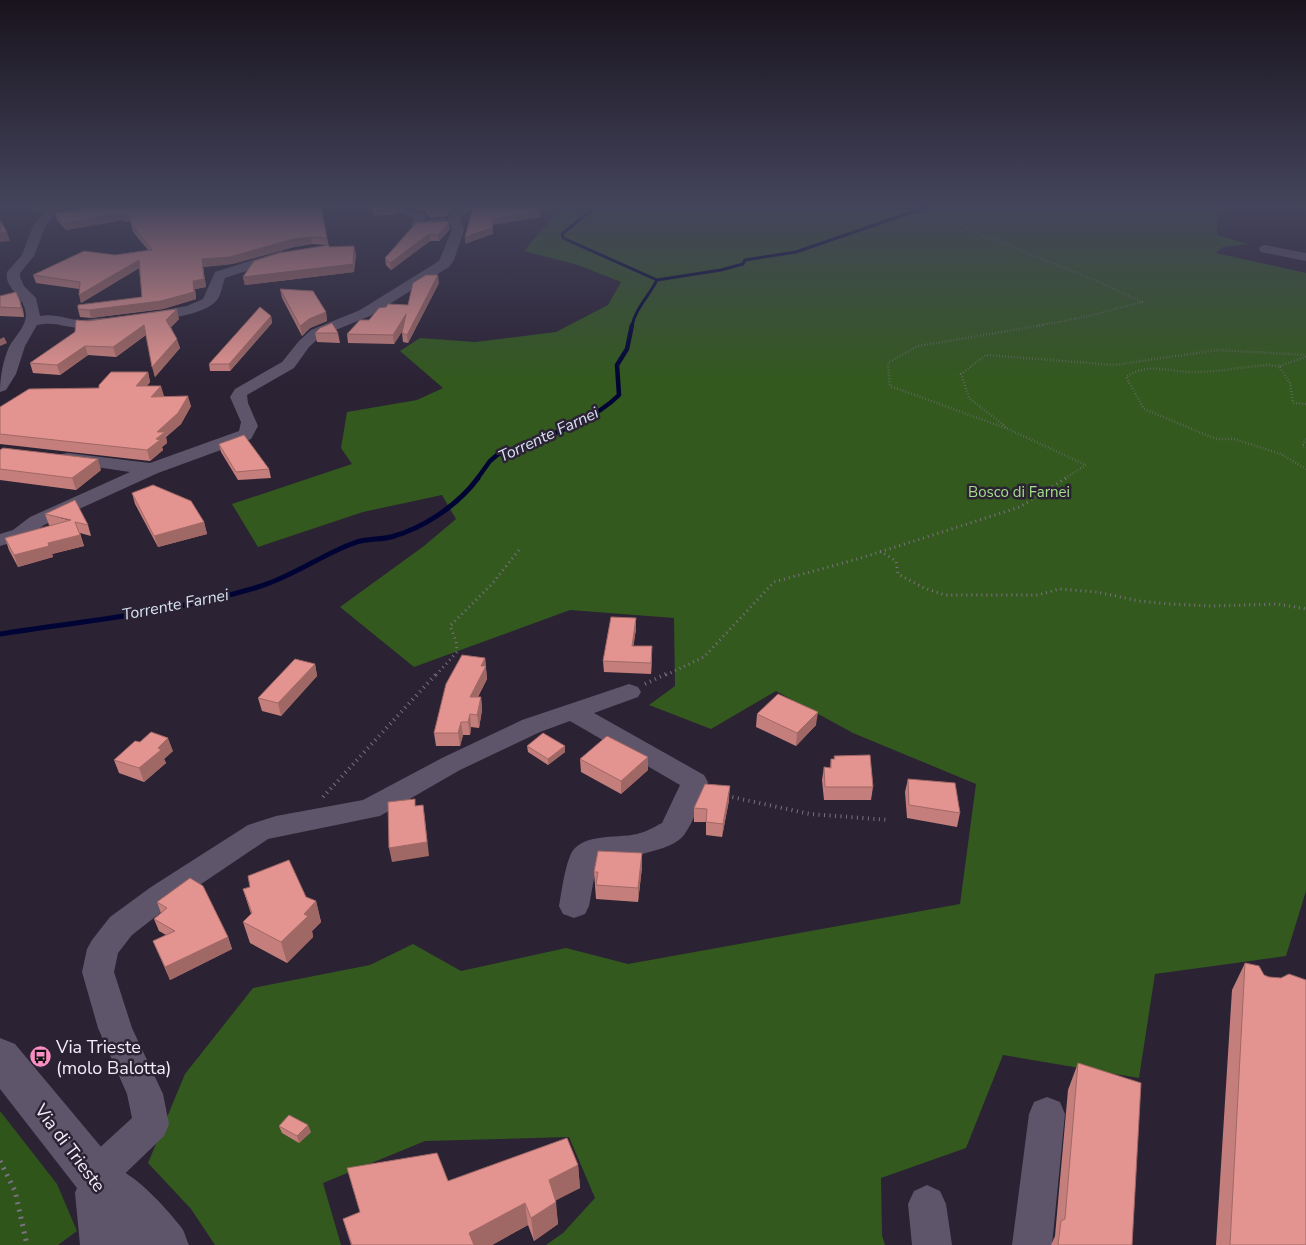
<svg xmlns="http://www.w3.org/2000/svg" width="1306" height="1245" font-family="'Nunito Sans',sans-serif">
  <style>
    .green { fill: #30551b }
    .forest { fill: #33591e }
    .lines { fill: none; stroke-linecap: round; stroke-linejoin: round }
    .stream-far2 { stroke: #000435; stroke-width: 3 }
    .stream-far1 { stroke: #000435; stroke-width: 4.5 }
    .stream { stroke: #000435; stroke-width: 5 }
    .path-far4 { stroke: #7a7281; stroke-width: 2; stroke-dasharray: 0.5 2; stroke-linecap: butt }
    .path-far3 { stroke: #7a7281; stroke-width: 2.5; stroke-dasharray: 0.5 2.5; stroke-linecap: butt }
    .path-far2 { stroke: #7a7281; stroke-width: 3; stroke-dasharray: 1 4; stroke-linecap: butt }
    .path-far1 { stroke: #7a7281; stroke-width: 4; stroke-dasharray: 1 4.5; stroke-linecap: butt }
    .path { stroke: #7a7281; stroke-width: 5; stroke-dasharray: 2 5.5; stroke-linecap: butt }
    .street { fill: #5f556a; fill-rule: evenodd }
    .secondary { fill: #5f556a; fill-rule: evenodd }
    .wall { fill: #c47f7c }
    .shaded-wall { fill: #a06865 }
    .building { fill: #e49490; stroke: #a06865 }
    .labels { text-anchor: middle; stroke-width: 5; stroke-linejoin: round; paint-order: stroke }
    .park-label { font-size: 15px; fill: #a4de89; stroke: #2b2234 }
    .water-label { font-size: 16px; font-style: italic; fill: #d7e2f2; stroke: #2b2234 }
    .near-poi-label { font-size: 18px; fill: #f3edf9; stroke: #2b2234; text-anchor: start }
    .near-street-label { font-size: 18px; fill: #f3edf9; stroke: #2b2234 }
  </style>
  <rect width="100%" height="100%" fill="#2b2234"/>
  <path class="green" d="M0 1111 57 1184 77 1231 58 1245H0Z"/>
  <path class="forest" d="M571 207H1217V235L1248 244 1223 247 1216 253 1306 273V891L1286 956 1155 974 1139 1078 1003 1055 966 1148 881 1178 882 1235 885 1245H546L563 1233 595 1198 569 1137 425 1141 323 1183 341 1245H215L191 1209 148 1163 185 1074 253 988 370 965 413 944 461 971 566 948 628 964 960 904 976 784 853 733 776 691 711 729 649 705 675 686 674 618 570 610 414 667 340 607 424 546 456 519 442 495 363 512 258 547 232 504 352 464 341 448 347 412 417 400 443 388 400 351 420 338 475 342 556 332 608 305 621 282 578 265 524 251 554 215Z"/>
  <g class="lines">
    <path class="stream-far2" d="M595 207 562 234 563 238 657 280C649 296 635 309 632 326
      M657 280 721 270 743 264 745 260 796 252 927 207"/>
    <path class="stream-far1" d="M477 479 490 461 497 455C537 439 589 425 619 395L617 365 627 349 632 325"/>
    <path class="stream" d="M0 634C84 621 176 612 258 587 292 577 321 555 354 543 366 538 379 540 391 537 424 528 458 505 478 478"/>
    <path class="path-far4" d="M1021 207 992 214 966 228 1097 281 1142 302 1089 316 1037 326
      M1104 207 1120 210 1130 207"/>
    <path class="path-far3" d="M1043 325 918 346 888 363 890 386 1008 429 1086 465 1064 479
      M1306 357 1279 366 1290 383 1293 403 1306 404
      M1279 366 1267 365C1243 367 1218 372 1194 372 1169 372 1148 362 1126 377L1144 409 1216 439H1234L1281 454 1306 469
      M1006 427 969 398 961 374 986 355 1114 365 1218 350 1306 355
      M1306 439 1302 446 1306 447"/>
    <path class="path-far2" d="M880 551 896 561 898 574 924 588 945 595H1038L1059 589 1097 592 1139 601 1169 604 1212 606 1278 604 1306 609
      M436 675 457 652 456 641 450 626 492 584 519 550
      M666 675 704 657 774 582 861 558 1020 507 1066 478"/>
    <path class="path-far1" d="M645 684 668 673
      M727 796 810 814 888 820
      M323 797 437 673"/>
    <path class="path" d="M0 1161 15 1191 27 1245"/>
    <path class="street" d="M45 207H55L57 211 45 227 34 256 20 273V277L24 286 36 298 40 316C55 313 65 319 80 320 91 320 101 316 112 319L114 322 112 325C103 327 90 329 80 328 63 327 56 321 37 325L25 346 16 374 6 390 0 392C0 376 3 361 9 347 14 337 25 328 26 316 26 296 4 290 7 272L22 255 33 226 45 211Z
      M389 207H404L424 214 426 216 424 221 444 218 449 221 448 217C454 206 464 206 475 207L460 217 464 230 454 260 449 267 370 316 321 336 309 347 294 368 247 395 248 403 258 426 251 439 158 473 44 525 27 538 0 546V534L13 530 30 517 130 472 62 462 59 458 62 454 68 453 150 463 239 431 241 422 230 397 235 389 282 362 299 341 311 330 360 310 439 261 452 230 450 222 444 226 413 228 411 225 414 218 390 209Z
      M1265 245 1306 253V261L1261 252 1259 249 1261 246Z
      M281 251 285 252 287 255 285 258 225 278C222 285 222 293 217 300 204 316 165 318 146 321L141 320 139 317 141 314 187 306 203 299 215 272Z
      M629 684 638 687 641 692 638 697 594 713 704 775 708 782C701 799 695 820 684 835 672 852 620 858 600 860L597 862 589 906 585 914 574 918 563 914 559 906C562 890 564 871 570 856 580 832 616 839 637 834 646 832 654 827 662 823L680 785 570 721 540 732 460 770 380 816 268 839 173 903 132 935 118 953 114 972 132 1028 163 1094 169 1124 164 1136 109 1189 96 1194 83 1189 77 1176 83 1163 132 1118 127 1094 98 1028 82 972 87 949 92 940 110 917 151 887 248 825 276 816 363 800 442 758 522 720Z
      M1047 1097 1060 1102 1065 1114 1052 1245H1012L1029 1114 1034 1102Z
      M927 1185 940 1191 946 1204 952 1245H912L908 1204 914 1191Z"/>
    <path class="secondary" d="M0 1038 15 1044 112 1160 116 1168C138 1177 166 1208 181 1227 185 1232 186 1239 189 1245H80L75 1193 77 1188 0 1089Z"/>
  </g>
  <path class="wall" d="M321 207 329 247 356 254 354 272 245 285 243 277 327 245 312 244 294 247 232 264 203 267 206 287 195 289 196 299 163 309 91 318 80 317 78 309 142 297 139 268 81 303 79 289 36 283 33 275 115 255 148 250 133 232 130 221 125 222 124 220 66 230 57 220 55 213Z
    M408 207H457L451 209 447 216 429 218V215H427V212H424Z
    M449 223 450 229 439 241H430L391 270 386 265 385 258Z
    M439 283 408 343 403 342 402 333 403 330 394 344 348 343 347 334 369 320 386 307 408 305Z
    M280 289 326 312 327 321 310 328 302 336 282 298Z
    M0 296 20 301 23 310 24 317 0 316Z
    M271 316 272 323 230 371H210L209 364Z
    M179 319 171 327 180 348 155 377 146 335 116 357 88 355 60 375 33 373 30 363 75 332 88 321Z
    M315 333H338L340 343 317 342Z
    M148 372 150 382 147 386 164 396 191 406 181 424 166 437 167 443 162 447 163 450 150 461 0 444V407L99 388Z
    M219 444 269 469 271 478 238 480 221 452Z
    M0 450 101 470 76 490 0 480Z
    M132 493 204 522 207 534 158 547 135 504Z
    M45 514 88 525 91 536 80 533 84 546 52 554 53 557 18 567 9 550 5 538 51 526 49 525Z
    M636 618V629L633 646 652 658 651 674 604 672 603 661Z
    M485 658 487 679 478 697H481L482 710 479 728 471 727 470 735H463L460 746H436L434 733Z
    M315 664 317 676 281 716 262 711 258 698Z
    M757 714 816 725 796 746 756 727Z
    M527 746 565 752 548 765 528 752Z
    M173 751 164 759 166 763 144 782 119 773 114 760Z
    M834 756 873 787 871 800H824L822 780 824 767 830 768 831 759H834Z
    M580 759 648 770 621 794 581 772Z
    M908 779 960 813 957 827 907 818 905 792Z
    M729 800 722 837 706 835V822H694V808Z
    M642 853V867L638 902 596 899 594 872Z
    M243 889 306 897 316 901 321 922 312 931 313 937 287 963 250 943 243 922 251 914Z
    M157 902 228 937 232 949 170 980 153 941 166 935 159 931 154 919 161 913Z
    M1245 963 1306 1245H1216L1232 990Z
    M1078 1063 1132 1245H1051L1055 1236 1068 1090Z
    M279 1126 311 1132 299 1143 282 1133Z
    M578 1165 580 1188 555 1200 558 1224 534 1241 528 1225 492 1245H351L343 1219 448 1181Z"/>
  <path class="shaded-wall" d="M31 207H44L43 211 33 212Z
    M57 207H75L57 210Z
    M423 207H432L427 209V212H424Z
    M448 207H457L451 209 447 216 429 218V212Z
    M532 207H551L533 213Z
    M397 208 398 214 374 216 373 210Z
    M540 211 541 217 493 225V234L465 244V237L493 219Z
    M122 213 124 220 66 230 64 223Z
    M128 214 130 221 125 222 123 215Z
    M449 223 450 229 439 241 438 235Z
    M7 232 10 241 0 242V233Z
    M429 234 430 241 391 270 390 263Z
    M311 237 312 244 294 247 232 264 203 267 206 287 195 289 196 299 163 309 91 318 89 310 161 301 193 281 202 259 293 239Z
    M354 246 356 254 354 272 245 285 243 277Z
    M139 260 141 267 81 303 79 295Z
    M438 275 439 283 408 343 407 335Z
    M20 301 23 310 24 317 21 308Z
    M177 309 179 319 169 329 166 320Z
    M326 312 327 321 310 328 302 336 300 326 309 319Z
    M406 314 408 322 394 344 393 335Z
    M271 316 272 323 230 371 229 364Z
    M144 325 147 334 116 357 113 347Z
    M4 337 7 343 0 346V339Z
    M177 339 180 348 155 377 152 367Z
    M85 346 88 355 60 375 57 365Z
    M148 372 150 382 138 396 136 386Z
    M161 386 164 396 151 397Z
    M188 396 191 406 181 424 166 437 167 443 162 447 163 450 150 461 147 450 156 439 157 432Z
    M98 459 101 470 76 490 72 478Z
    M204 522 207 534 158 547 154 536Z
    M80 535 84 546 52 554 53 557 18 567 14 555 48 543Z
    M636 618V629L632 657V646Z
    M652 646V658L651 674V663Z
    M485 658 487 679 471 709 470 697 481 666Z
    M315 664 317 676 281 716 278 703Z
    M481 697 482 710 479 728 477 715Z
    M818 712 816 725 796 746 797 733Z
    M470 714 471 727 470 735 468 722Z
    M461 722 463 735 460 746 458 733Z
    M168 738 173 751 164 759 166 763 144 782 139 768 158 748Z
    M565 746V752L548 765V759Z
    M648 757V770L621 794V781Z
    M730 786 729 800 722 837 723 824Z
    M423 805 425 819 429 856 392 862 389 848Z
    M642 853V867L638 902V888Z
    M316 901 321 922 312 931 313 937 287 963 281 942 304 914Z
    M228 937 232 949 170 980 165 967Z
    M308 1125 311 1132 299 1143 297 1136Z
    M578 1165 580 1188 551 1203 549 1180Z
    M556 1202 558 1224 534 1241 531 1218Z
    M525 1203 528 1225 492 1245H471L469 1233Z"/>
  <path class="building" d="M90 207H321L327 238 311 237 293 239 230 257 202 259 204 279 193 281 194 292 161 301 89 310 78 309V305L142 297 139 260 79 295 80 282 33 275 84 251 115 255 152 250 132 225 128 214 123 215 122 213 64 223 55 213Z
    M372 207H394L397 208 373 210Z
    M430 207H448L446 210 429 212 434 209H427Z
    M473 207H533L540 211 493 219 492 228 465 237Z
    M0 220 7 232 0 233Z
    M449 221V223L438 235 429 234 390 263 385 258 416 223Z
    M329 245V247L354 246 353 264 243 277 254 261 279 253Z
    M426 275H438L407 335 402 333 406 314 393 335 347 334 360 320H369L379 308 386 307 388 304 408 305 413 283Z
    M280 289 313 291 326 312 309 319 300 326Z
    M16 292 20 301 21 308 0 307V296Z
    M260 307 271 316 229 364H209Z
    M177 309 166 320 177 339 152 367 144 325 113 347 85 346 57 365 30 363 75 332 76 320 88 321Z
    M332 323 338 333H315L320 328Z
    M111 372H148L136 386H161L151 397 188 396 178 413 157 432H165L156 439 160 440 147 450 0 434V407L29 389 99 388V385Z
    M244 435 269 469 236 472 219 444Z
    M3 448 98 459 72 478 0 469V450Z
    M153 485 191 501 204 522 154 536 132 493Z
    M75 500 88 525 75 522 80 535 48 543 49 546 14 555 5 538 71 520 45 514Z
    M611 617 636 618 632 646H652L651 663 603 661Z
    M462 655 485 658 481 666H486L470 697H481L477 715 470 714 468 722H461L458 733H434L446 684Z
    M295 659 315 664 278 703 258 698Z
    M778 694 818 712 797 733 757 714Z
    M151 732 168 738 158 748 161 750 139 768 114 760 135 741 140 742Z
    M543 733 565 746 548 759 527 746Z
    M607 736 648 757 621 781 580 759Z
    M870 755 873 787H825L824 767 831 768V759H835L834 756Z
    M908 779 955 783 960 813 909 805Z
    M705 784 730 786 723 824 706 822 707 809 694 808Z
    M415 799V806L423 805 427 842 389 848 388 802Z
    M598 851 642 853 638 888 596 885 598 872H594Z
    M289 860 306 897 316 901 304 914 308 916 281 942 243 922 252 913 243 889 250 887 248 876Z
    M190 878 203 886 228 937 165 967 153 941 175 931 154 919 167 908 157 902Z
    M1245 963 1259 966 1264 975 1269 977 1281 978 1289 974 1306 980V1245H1230Z
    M1078 1063 1141 1083 1132 1245H1058L1061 1221 1065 1219Z
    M289 1115 308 1125 297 1136 279 1126Z
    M567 1138 578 1165 549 1180 556 1202 531 1218 525 1203 469 1233 474 1245H352L343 1219 360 1212 347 1168 437 1153 448 1181Z"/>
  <linearGradient id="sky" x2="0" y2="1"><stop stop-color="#18131d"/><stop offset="0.54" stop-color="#44445c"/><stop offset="1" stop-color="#44445c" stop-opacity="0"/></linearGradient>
  <rect width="1306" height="381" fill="url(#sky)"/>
  <defs>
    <symbol id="bus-disc" viewBox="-11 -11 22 22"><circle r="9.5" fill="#fb8fc3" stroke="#2b2234"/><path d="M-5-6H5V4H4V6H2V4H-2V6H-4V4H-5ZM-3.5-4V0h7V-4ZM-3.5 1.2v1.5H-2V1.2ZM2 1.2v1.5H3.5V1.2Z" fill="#111"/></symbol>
  </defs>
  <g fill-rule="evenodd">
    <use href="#bus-disc" x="28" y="1044" width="25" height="25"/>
  </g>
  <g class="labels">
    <g class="park-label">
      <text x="1019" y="497">Bosco di Farnei</text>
    </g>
    <g class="water-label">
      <text transform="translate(548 434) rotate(-25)" y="6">Torrente Farnei</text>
      <text transform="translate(175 604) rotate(-11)" y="6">Torrente Farnei</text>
    </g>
    <g class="near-poi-label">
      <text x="56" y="1053">Via Trieste<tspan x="56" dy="21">(molo Balotta)</tspan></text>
    </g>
    <g class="near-street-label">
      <text transform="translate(70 1148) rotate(53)" y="6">Via di Trieste</text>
    </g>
  </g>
</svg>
